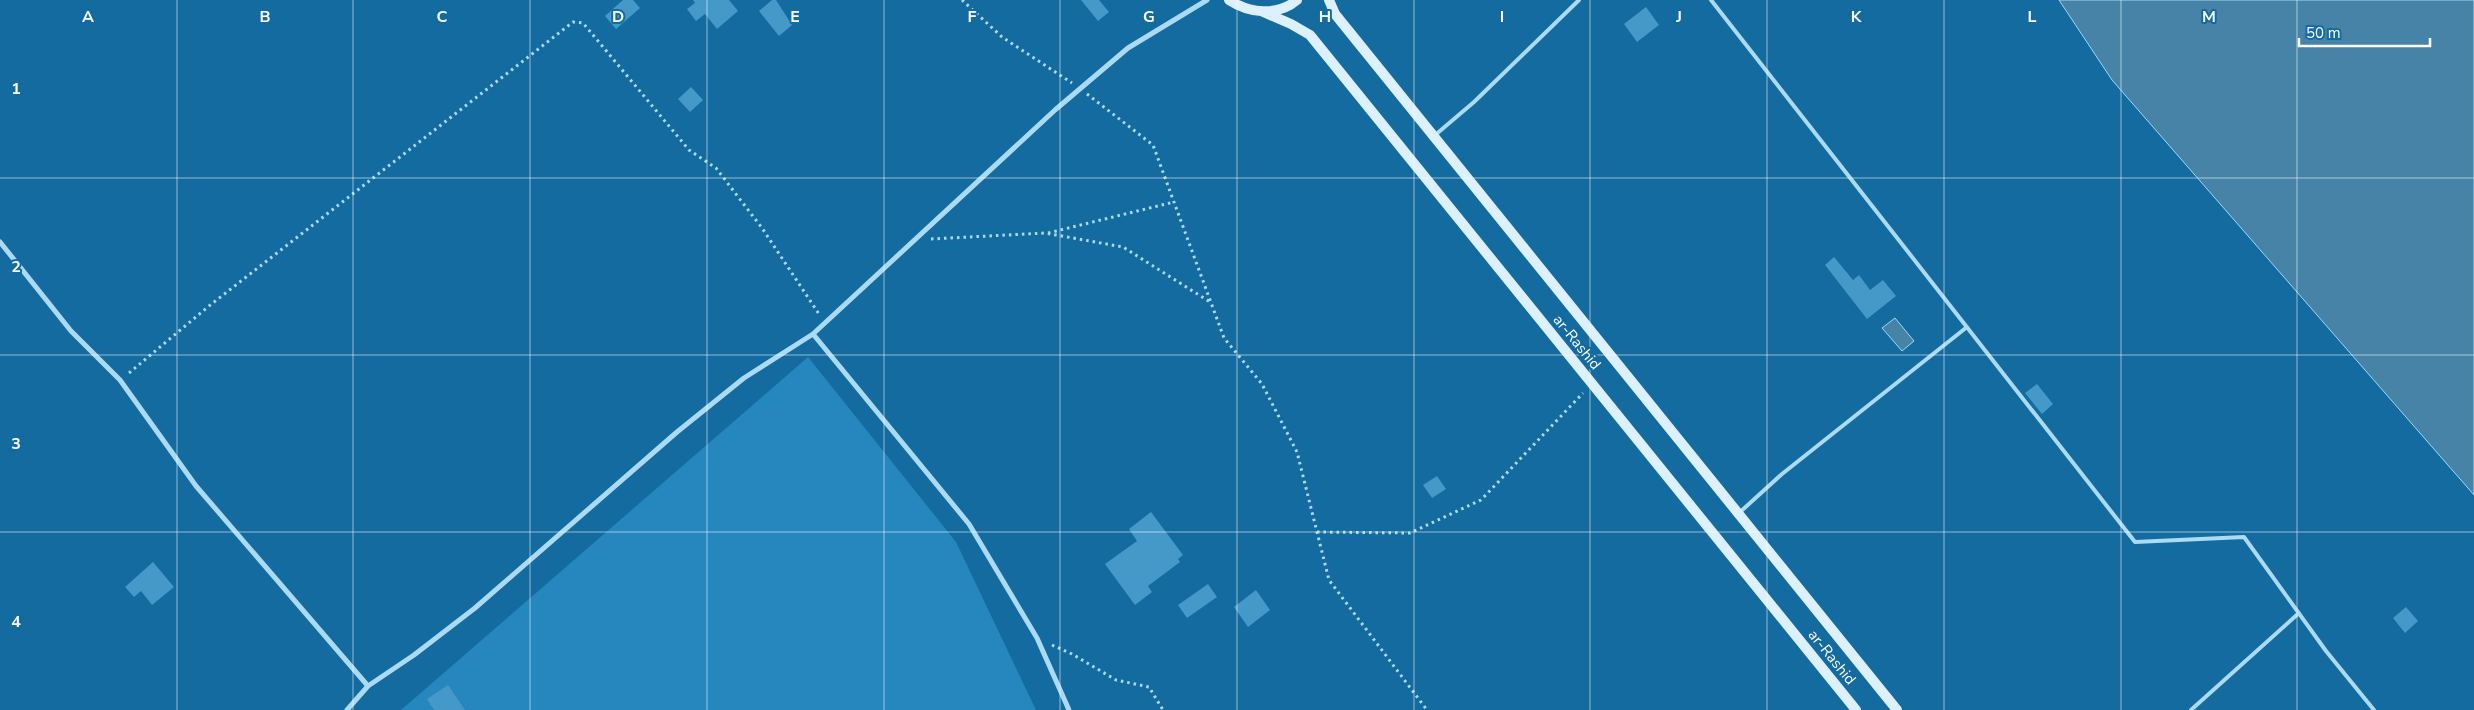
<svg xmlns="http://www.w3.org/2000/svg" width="2474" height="710" font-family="'Nunito Sans',sans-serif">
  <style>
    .green { fill: #2687be }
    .water { fill: #4683a7; stroke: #9ed8f7 }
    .building { fill: #4599c9 }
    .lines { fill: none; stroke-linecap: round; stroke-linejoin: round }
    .path { stroke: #abdaf4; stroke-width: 3; stroke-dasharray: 2.5 4; stroke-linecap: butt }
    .lane { stroke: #abdaf4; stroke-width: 4 }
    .street { stroke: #abdaf4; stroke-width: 5 }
    .secondary { stroke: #dcf0fd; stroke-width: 10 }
    .grid { fill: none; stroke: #fff; stroke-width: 1; stroke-opacity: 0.55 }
    .labels { text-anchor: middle; stroke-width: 4; stroke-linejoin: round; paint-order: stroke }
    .street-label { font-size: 15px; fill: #fff; stroke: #136ba0 }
    .grid-label { font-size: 16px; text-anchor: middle; font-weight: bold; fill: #fff; stroke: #136ba0; stroke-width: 4; stroke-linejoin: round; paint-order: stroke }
  </style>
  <rect width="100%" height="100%" fill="#136ba0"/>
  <path class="green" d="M808 357 956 542 1036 710H401Z"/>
  <path class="water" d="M2059 0H2474V495L2112 80Z
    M1895 318 1914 341 1902 351 1882 328Z"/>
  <path class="building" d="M623 0H633L640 8 616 29 605 16Z
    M693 0H729L738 11 717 29 705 14 696 21 687 9 695 3Z
    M772 0H776L792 25 779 36 759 11Z
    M1081 0H1099L1109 12 1098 21Z
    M1646 7 1659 25 1637 42 1624 24Z
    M691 87 703 100 690 112 678 99Z
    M1834 257 1853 280 1859 275 1870 290 1883 280 1896 296 1867 319 1825 265Z
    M2037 384 2053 404 2042 414 2025 393Z
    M1437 476 1446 489 1432 498 1423 485Z
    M1151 512 1183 555 1178 559 1180 562 1148 586 1152 592 1135 605 1105 564 1137 541 1129 529Z
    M153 562 174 587 152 605 141 591 134 597 125 587Z
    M1208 584 1217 597 1187 618 1178 605Z
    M1256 590 1270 610 1248 627 1234 607Z
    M2406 607 2418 621 2405 633 2393 618Z
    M448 685 465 710H434L427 699Z"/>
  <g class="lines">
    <path class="path" d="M962 0 1002 37 1072 83
      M1087 94 1153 145 1224 338 1262 384 1297 452 1329 580 1427 710
      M1048 233 1174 202
      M931 239 1045 233 1123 247 1210 302
      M129 373 209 306 573 22 583 23 689 150 716 168 762 228 819 314
      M1317 532 1410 533 1481 500 1583 393
      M1052 645 1072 654 1116 680 1149 687 1163 710"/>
    <path class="lane" d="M1711 0 2135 542 2244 537 2326 651 2374 710
      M1434 136 1474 102 1579 0
      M1739 513 1782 474 1967 327
      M2191 710 2299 613"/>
    <path class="street" d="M0 242 71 331 120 380 196 486 368 686
      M813 334 969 524 1037 638 1069 710
      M347 710 368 686 414 655 475 608 677 432 744 378 813 334 1055 110 1128 48 1207 0"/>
    <path class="secondary" d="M1229 0C1249 13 1277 17 1297 0
      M1329 0 1335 14 1897 710
      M1261 11 1291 24 1310 35 1856 710"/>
  </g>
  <path class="grid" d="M177 0V710M353 0V710M530 0V710M707 0V710M884 0V710M1060 0V710M1237 0V710M1414 0V710M1590 0V710M1767 0V710M1944 0V710M2121 0V710M2297 0V710M0 178H2474M0 355H2474M0 532H2474"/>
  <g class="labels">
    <g class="street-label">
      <text transform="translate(1577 342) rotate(51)" y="5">ar-Rashid</text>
      <text transform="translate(1832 657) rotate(51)" y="5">ar-Rashid</text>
    </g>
  </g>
  <g class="grid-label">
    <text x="88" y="22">A</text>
    <text x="265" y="22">B</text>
    <text x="442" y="22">C</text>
    <text x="618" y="22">D</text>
    <text x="795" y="22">E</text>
    <text x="972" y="22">F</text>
    <text x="1149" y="22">G</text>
    <text x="1325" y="22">H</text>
    <text x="1502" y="22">I</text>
    <text x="1679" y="22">J</text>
    <text x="1856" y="22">K</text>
    <text x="2032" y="22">L</text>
    <text x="2209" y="22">M</text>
    <text x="16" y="94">1</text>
    <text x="16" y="272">2</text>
    <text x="16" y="449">3</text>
    <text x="16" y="627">4</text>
  </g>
  <path d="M2299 38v8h131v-8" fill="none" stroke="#ffffff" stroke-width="2.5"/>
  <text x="2306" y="38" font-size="15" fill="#ffffff" stroke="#136ba0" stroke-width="4" paint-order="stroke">50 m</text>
</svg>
